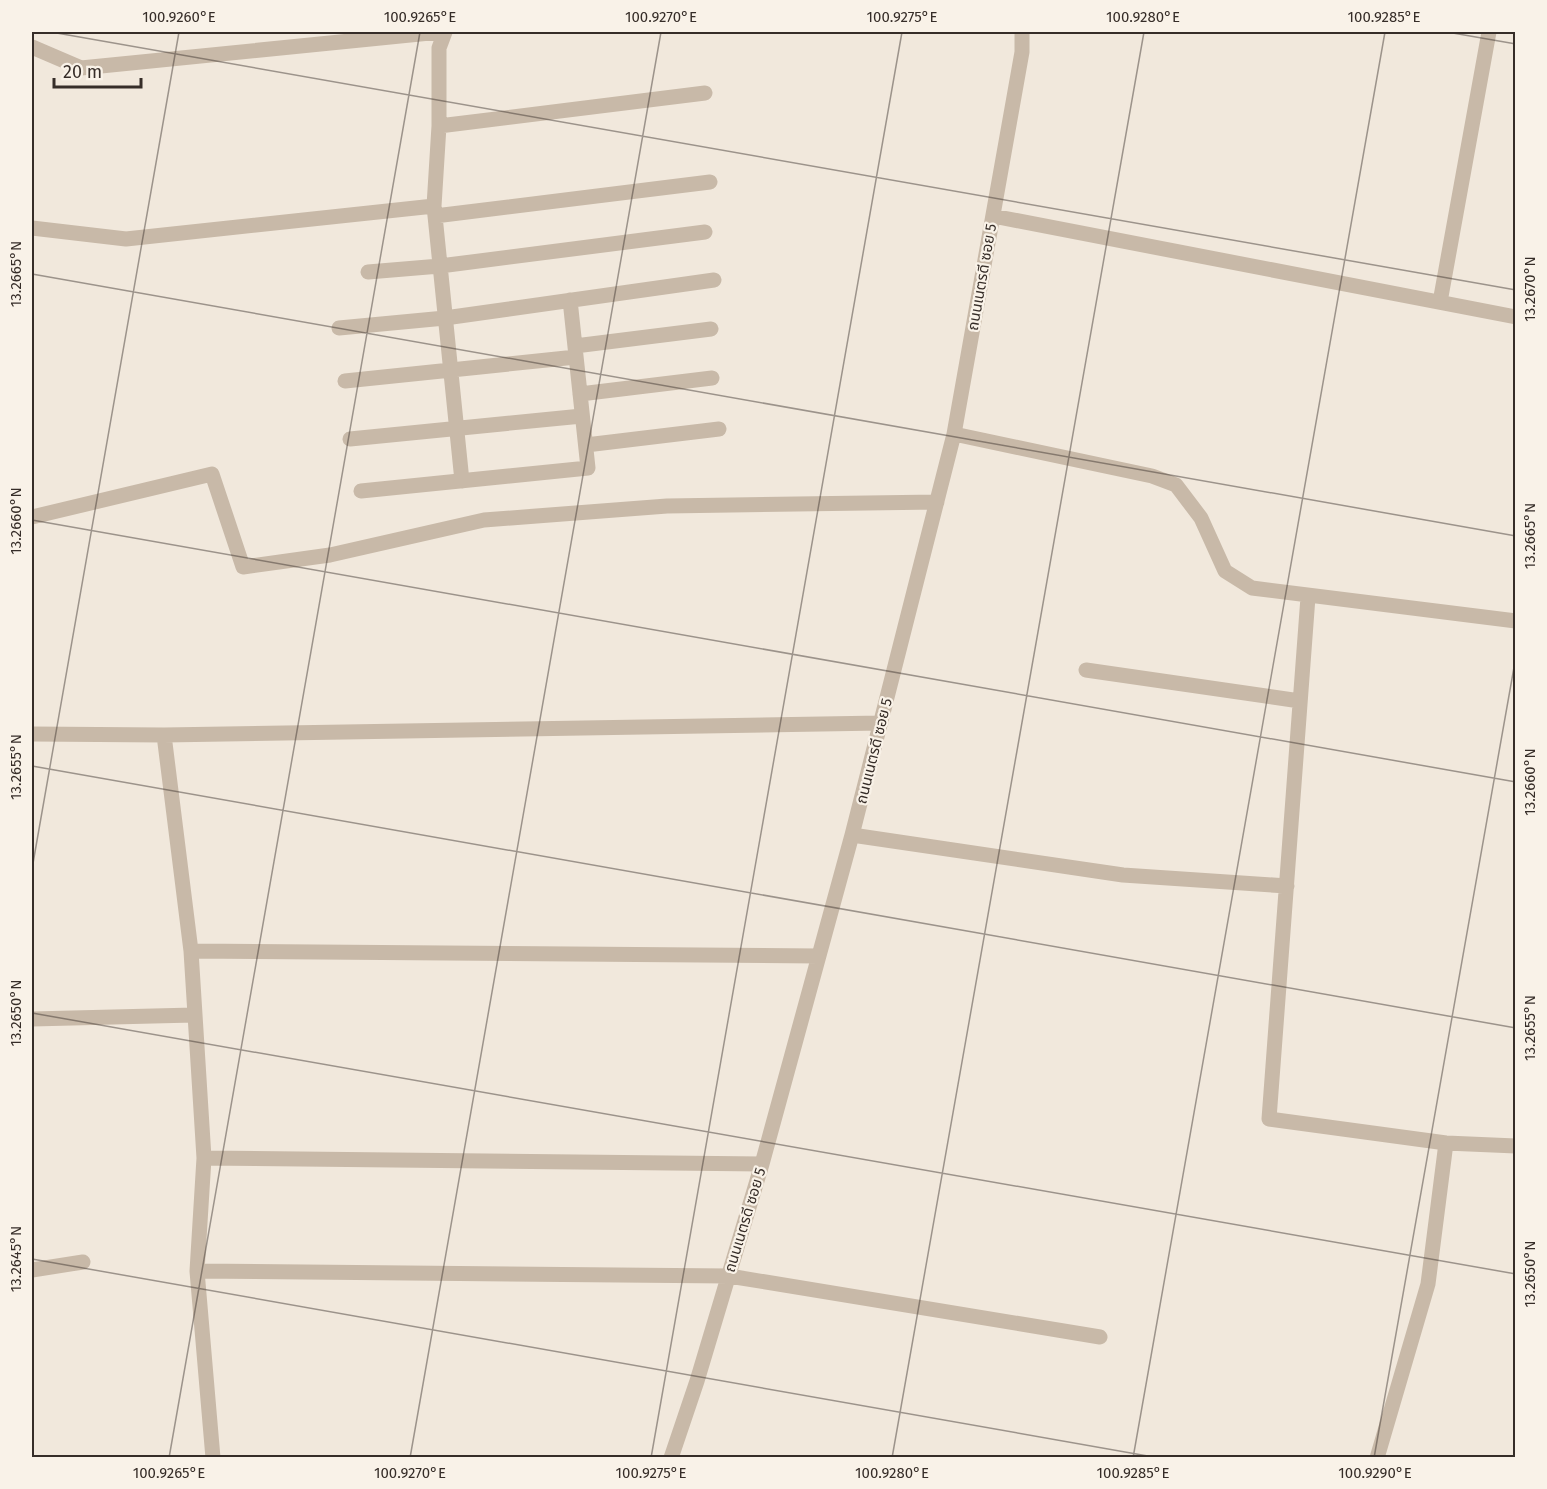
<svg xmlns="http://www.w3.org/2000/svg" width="1547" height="1489" font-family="'Fira Sans','Noto Sans Thai',sans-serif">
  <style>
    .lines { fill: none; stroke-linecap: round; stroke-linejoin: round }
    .minor { stroke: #c8b9a8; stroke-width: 15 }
    .ticks { fill: none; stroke: #362d28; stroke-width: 1.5; stroke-opacity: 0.45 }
    .labels { text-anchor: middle; stroke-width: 4.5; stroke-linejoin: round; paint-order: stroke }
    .street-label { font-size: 15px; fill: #362d28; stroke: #f9f2e8 }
    .neatline { fill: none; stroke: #362d28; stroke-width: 2 }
    .ticks-label { font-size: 15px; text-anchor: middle; fill: #362d28 }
  </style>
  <rect width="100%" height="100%" fill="#f1e8dc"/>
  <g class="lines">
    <path class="minor" d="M445 32 439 48V126L434 206 462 481
      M32 47 81 68 440 32
      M439 126 705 93
      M435 216 710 182
      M993 216 1516 317
      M32 228 126 239 434 206
      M368 272 440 266 705 232
      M1440 302 1489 32
      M339 328 445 318 714 280
      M575 346 711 329
      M345 381 576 357
      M580 394 712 378
      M954 434 1152 476 1176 485 1201 518 1225 571 1252 588 1516 621
      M350 439 582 416
      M586 445 719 429
      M361 491 588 468 570 300
      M32 517 212 474 243 567 330 555 484 520 667 506 937 502
      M1308 597 1269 1119 1446 1143 1516 1146
      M1086 670 1300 701
      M32 734 164 735 881 723
      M164 735 191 951 204 1158 197 1271 213 1458
      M852 835 1123 875 1287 886
      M191 951 819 956
      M32 1019 194 1015
      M204 1158 762 1164
      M32 1270 83 1262
      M197 1271 729 1276 1100 1337
      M671 1458 697 1381 762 1164 852 835 954 434 1022 52V32
      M1377 1458 1428 1284 1446 1143"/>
  </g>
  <path class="ticks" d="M51 32 1516 290M1447 32 1516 44M32 274 1516 536M32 520 1516 782M32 766 1516 1028M32 869 179 32M32 1013 1516 1274M32 1259 1159 1458M169 1458 420 32M410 1458 661 32M651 1458 902 32M892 1458 1144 32M1133 1458 1385 32M1374 1458 1516 656"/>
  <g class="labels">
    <g class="street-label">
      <text transform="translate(982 277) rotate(-80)" y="5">ถนนเนตรดี ซอย 5</text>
      <text transform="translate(874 751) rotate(-76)" y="5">ถนนเนตรดี ซอย 5</text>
      <text transform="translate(745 1220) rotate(-73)" y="5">ถนนเนตรดี ซอย 5</text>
    </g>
  </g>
  <rect width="1547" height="1489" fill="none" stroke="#f9f2e8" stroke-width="66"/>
  <path d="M54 78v9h87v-9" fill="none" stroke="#362d28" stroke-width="3"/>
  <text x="63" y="78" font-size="18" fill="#362d28" stroke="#f9f2e8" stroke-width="4.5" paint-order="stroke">20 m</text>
  <rect x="33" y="33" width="1481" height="1423" class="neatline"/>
  <g class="ticks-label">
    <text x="179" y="22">100.9260°E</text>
    <text x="420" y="22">100.9265°E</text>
    <text x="661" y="22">100.9270°E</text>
    <text x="902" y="22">100.9275°E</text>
    <text x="1143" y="22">100.9280°E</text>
    <text x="1384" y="22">100.9285°E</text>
    <text transform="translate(16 274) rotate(-90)" y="5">13.2665°N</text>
    <text transform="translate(1530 289) rotate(-90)" y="5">13.2670°N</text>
    <text transform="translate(16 521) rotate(-90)" y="5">13.2660°N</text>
    <text transform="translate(1530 536) rotate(-90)" y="5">13.2665°N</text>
    <text transform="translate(16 767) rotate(-90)" y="5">13.2655°N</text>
    <text transform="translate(1530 782) rotate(-90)" y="5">13.2660°N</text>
    <text transform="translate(16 1013) rotate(-90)" y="5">13.2650°N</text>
    <text transform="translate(1530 1028) rotate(-90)" y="5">13.2655°N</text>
    <text transform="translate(16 1259) rotate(-90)" y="5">13.2645°N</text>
    <text transform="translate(1530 1274) rotate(-90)" y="5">13.2650°N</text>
    <text x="169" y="1478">100.9265°E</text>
    <text x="410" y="1478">100.9270°E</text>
    <text x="651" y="1478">100.9275°E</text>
    <text x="892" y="1478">100.9280°E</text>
    <text x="1133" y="1478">100.9285°E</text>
    <text x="1375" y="1478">100.9290°E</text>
  </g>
</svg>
